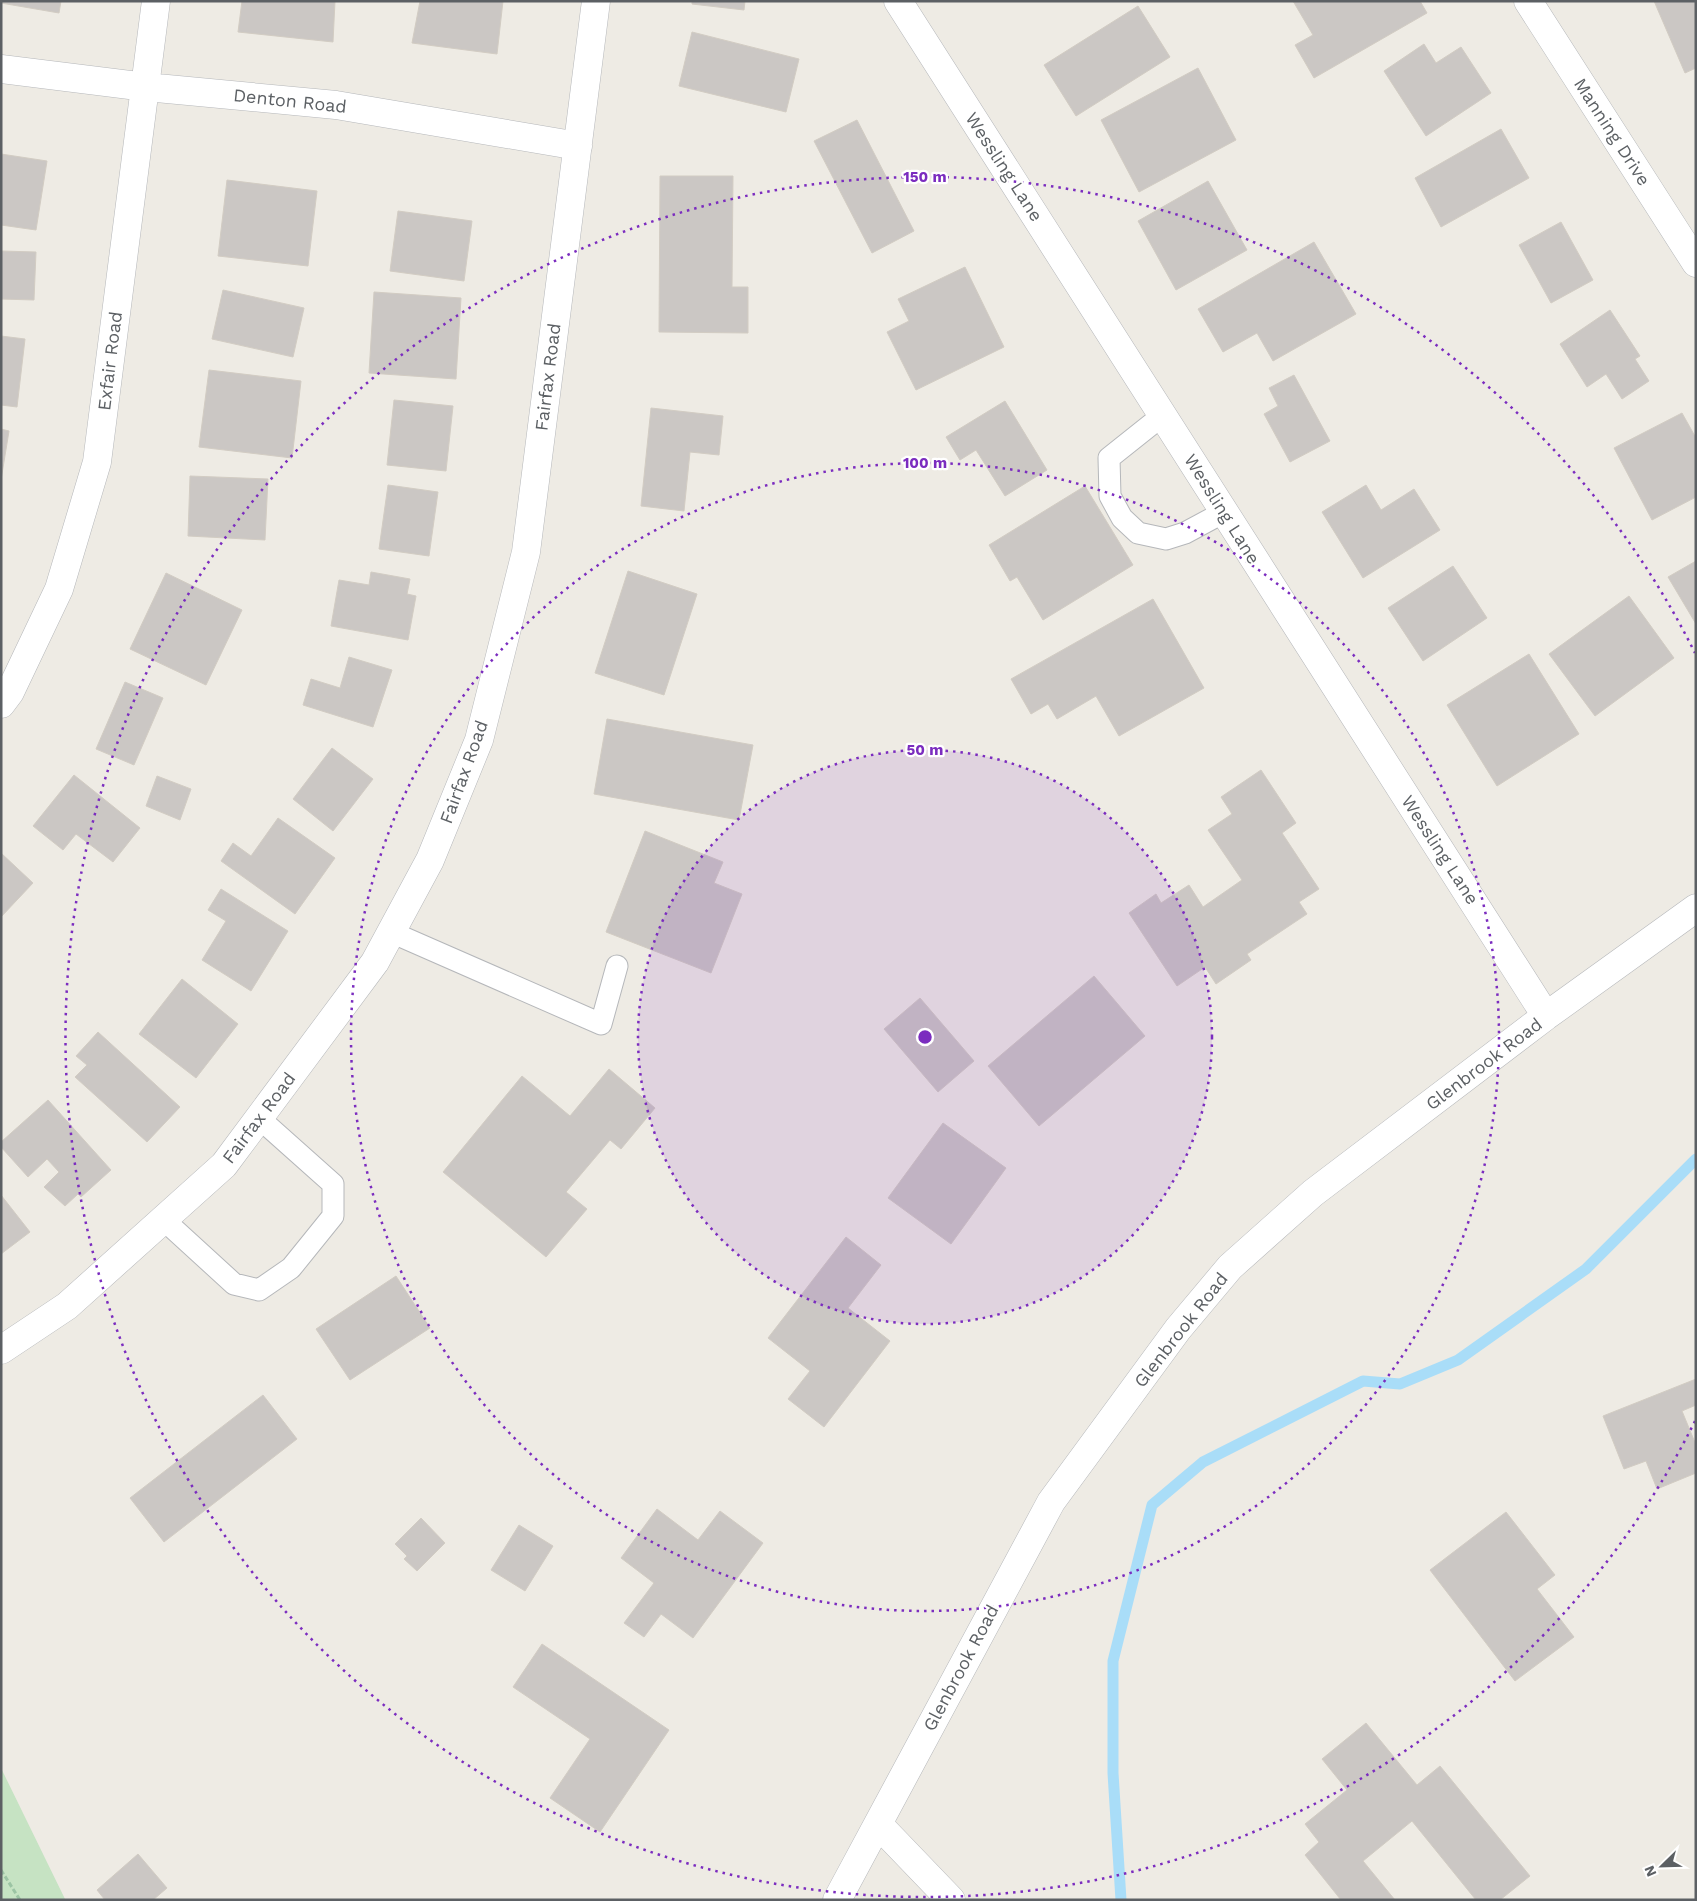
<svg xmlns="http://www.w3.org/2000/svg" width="1697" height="1901" font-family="'Work Sans',sans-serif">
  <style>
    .green { fill: #c6e3c3 }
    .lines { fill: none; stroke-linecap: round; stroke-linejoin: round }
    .stream { stroke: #a9ddf8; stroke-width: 11 }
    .building { fill: #cbc7c4; stroke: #d2ccc3 }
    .service-casing { stroke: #b5b7ba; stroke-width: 23 }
    .minor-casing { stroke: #b5b7ba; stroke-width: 29 }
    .path { stroke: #9cc4a4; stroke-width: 3; stroke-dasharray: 5 2.5; stroke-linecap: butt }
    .service { stroke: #fff; stroke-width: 21 }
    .minor { stroke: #fff; stroke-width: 28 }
    .ring { fill: none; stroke: #7b2cbf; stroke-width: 2.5; stroke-dasharray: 2.5 5 }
    .labels { text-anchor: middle; stroke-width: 4.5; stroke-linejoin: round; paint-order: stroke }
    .street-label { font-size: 18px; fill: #5c6064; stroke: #fff }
    .centre { fill: #7b2cbf; stroke: #fff; stroke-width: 2.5 }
    .ring-label { font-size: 15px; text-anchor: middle; font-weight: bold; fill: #7b2cbf; stroke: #fff; stroke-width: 4.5; stroke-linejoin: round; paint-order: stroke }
  </style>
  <rect width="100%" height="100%" fill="#eeebe4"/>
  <path class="green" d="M1 1768 65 1899 66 1900H1Z"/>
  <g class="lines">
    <path class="stream" d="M1121 1900 1113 1773V1661L1152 1505 1203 1462 1363 1381 1400 1384 1458 1360 1586 1269 1696 1159"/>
  </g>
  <path class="building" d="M1 1H61L59 13 1 3Z
    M242 1H335L333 42 238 32Z
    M420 1H503L497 54 412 43Z
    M692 1H745L744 10 692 4Z
    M1293 1H1420L1427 13 1314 78 1295 45 1313 35Z
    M1654 1H1696V68L1685 73Z
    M1138 6 1170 57 1076 116 1044 65Z
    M692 32 799 59 786 112 679 86Z
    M1424 44 1436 63 1461 47 1491 93 1426 136 1384 71Z
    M1198 68 1236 140 1139 192 1101 120Z
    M857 120 914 231 872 253 814 141Z
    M1501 129 1529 178 1441 227 1415 178Z
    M1 154 47 161 36 230 1 225Z
    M660 176H733L732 287H748V333L659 332Z
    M227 180 317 191 308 266 218 256Z
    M1208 181 1247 250 1176 290 1138 221Z
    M398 211 472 221 464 281 390 271Z
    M1561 222 1593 280 1551 303 1519 245Z
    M1314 242 1356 314 1273 361 1257 333 1223 352 1198 309Z
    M1 251 36 252 34 300 1 299Z
    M965 267 1004 347 916 390 887 332 909 321 898 299Z
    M223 290 304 308 293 357 212 339Z
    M374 292 461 298 456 379 369 373Z
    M1610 310 1640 356 1635 359 1649 381 1622 399 1606 374 1587 387 1560 344Z
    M1 336 25 339 17 407 1 405Z
    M209 370 301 381 292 458 199 447Z
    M1294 375 1330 441 1290 462 1264 414 1278 406 1269 388Z
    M394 400 453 406 446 471 387 465Z
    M1005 401 1047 470 1005 496 976 450 960 460 946 437Z
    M651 408 723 416 719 455 690 452 684 511 641 506Z
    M1682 413 1696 438V497L1652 520 1614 448Z
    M1 429 9 431 1 480Z
    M190 476 268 479 265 540 188 536Z
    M388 485 438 492 429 556 379 549Z
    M1366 485 1381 510 1414 489 1440 530 1363 578 1322 512Z
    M1085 486 1133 565 1043 620 1017 577 1010 581 989 545Z
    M1696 561V624L1668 577Z
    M1453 566 1487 618 1423 661 1388 608Z
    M628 571 697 594 664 695 595 673Z
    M371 572 410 579 407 594 416 596 408 640 331 626 339 580 369 585Z
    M166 573 242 610 206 685 130 649Z
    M1629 596 1674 658 1595 716 1549 654Z
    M1153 599 1204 688 1119 736 1096 696 1057 719 1048 704 1031 714 1011 679Z
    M1529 654 1579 734 1497 786 1447 705Z
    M349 657 392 670 373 727 303 705 311 679 340 688Z
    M125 682 163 698 134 765 96 749Z
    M607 719 753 745 739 820 594 794Z
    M332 748 373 779 333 831 293 799Z
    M1261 770 1296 823 1282 833 1319 889 1299 902 1307 914 1247 954 1251 960 1216 984 1205 967 1177 986 1129 913 1156 894 1161 903 1189 885 1203 907 1242 880 1208 830 1232 814 1221 797Z
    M74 775 140 828 113 862 76 834 63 850 33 826Z
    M157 776 191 789 180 820 146 806Z
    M278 818 335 858 295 914 221 861 233 843 251 856Z
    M645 831 723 862 714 883 742 894 711 973 606 932Z
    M1 853 33 883 1 917Z
    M221 889 288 931 251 991 202 960 226 921 208 910Z
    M1094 976 1145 1036 1039 1126 988 1066Z
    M182 979 238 1024 196 1078 139 1034Z
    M920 998 974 1061 938 1092 884 1029Z
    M98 1032 180 1107 147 1142 75 1077 87 1065 76 1056Z
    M609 1069 655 1108 621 1149 610 1140 566 1192 587 1209 546 1257 443 1172 522 1076 570 1116Z
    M48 1100 111 1170 81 1197 78 1194 65 1206 44 1187 59 1172 47 1159 28 1177 1 1147V1142Z
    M943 1123 1006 1168 951 1244 888 1198Z
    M1 1195 30 1232 1 1254Z
    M846 1237 881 1265 848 1308 890 1341 824 1427 788 1399 810 1371 768 1338Z
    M396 1276 430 1328 350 1380 316 1329Z
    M1696 1379V1405L1682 1411 1696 1445V1473L1657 1489 1646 1461 1624 1469 1603 1416Z
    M263 1395 297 1439 164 1542 130 1498Z
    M657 1509 698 1540 720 1511 763 1543 693 1638 661 1614 644 1637 624 1623 654 1583 621 1558Z
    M1506 1512 1555 1575 1537 1589 1574 1637 1515 1681 1430 1570Z
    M421 1518 445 1543 417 1571 404 1559 407 1556 395 1544Z
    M519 1525 553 1546 525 1591 491 1570Z
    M542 1644 669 1730 600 1832 550 1798 590 1739 513 1687Z
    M1366 1723 1417 1785 1440 1766 1530 1876 1500 1900H1476L1412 1821 1363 1861 1395 1900H1341L1305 1855 1319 1842 1305 1824 1347 1790 1322 1759Z
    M138 1854 167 1888 153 1900H105L97 1890Z"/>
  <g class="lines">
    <defs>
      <path id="service" d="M1163 415 1109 458 1110 496 1122 518 1138 533 1166 539 1185 533 1224 512
        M391 932 601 1024 617 966
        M164 1220 234 1284 259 1290 291 1268 333 1216V1184L259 1118"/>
      <path id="minor" d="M898 1 1546 1016
        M1528 1 1696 263
        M1 69 146 87 336 105 578 146
        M1 704 10 692 59 589 97 462 156 1
        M1 1350 67 1306 224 1165 375 962 430 860 479 740 526 552 596 1
        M878 1824 951 1900
        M837 1900 1051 1502 1178 1329 1230 1267 1313 1193 1546 1016 1696 908"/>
    </defs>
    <use href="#service" class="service-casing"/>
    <use href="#minor" class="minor-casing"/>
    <path class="path" d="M1 1870 20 1900"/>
    <use href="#service" class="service"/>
    <use href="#minor" class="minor"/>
  </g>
  <circle cx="925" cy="1037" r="287" fill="#7b2cbf" fill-opacity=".12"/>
  <g class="ring">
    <circle cx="925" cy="1037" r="287"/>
    <circle cx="925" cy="1037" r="574"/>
    <path d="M1695 1421A860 860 0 1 1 1695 653"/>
  </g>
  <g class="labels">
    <g class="street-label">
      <text transform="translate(290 101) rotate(6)" y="6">Denton Road</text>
      <text transform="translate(1612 132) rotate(57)" y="6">Manning Drive</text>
      <text transform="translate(1004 167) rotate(57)" y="6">Wessling Lane</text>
      <text transform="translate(110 361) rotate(-83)" y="6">Exfair Road</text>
      <text transform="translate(548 377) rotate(-83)" y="6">Fairfax Road</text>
      <text transform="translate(1222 509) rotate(58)" y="6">Wessling Lane</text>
      <text transform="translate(464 772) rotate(-70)" y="6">Fairfax Road</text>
      <text transform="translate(1440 850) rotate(57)" y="6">Wessling Lane</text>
      <text transform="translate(1484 1064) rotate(-37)" y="6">Glenbrook Road</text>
      <text transform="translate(259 1118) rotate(-53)" y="6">Fairfax Road</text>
      <text transform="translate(1181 1330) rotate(-52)" y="6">Glenbrook Road</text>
      <text transform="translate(961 1668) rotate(-62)" y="6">Glenbrook Road</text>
    </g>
  </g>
  <circle cx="925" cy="1037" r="8" class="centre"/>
  <g class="ring-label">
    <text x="925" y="182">150 m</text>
    <text x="925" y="468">100 m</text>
    <text x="925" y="755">50 m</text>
  </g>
  <rect width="1697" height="1901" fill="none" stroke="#5c6064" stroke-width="5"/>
  <g transform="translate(1662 1866) rotate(247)" stroke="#ffffff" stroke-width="4" paint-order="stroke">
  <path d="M0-4L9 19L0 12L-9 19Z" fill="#5c6064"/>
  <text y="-8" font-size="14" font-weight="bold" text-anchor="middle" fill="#5c6064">N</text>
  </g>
</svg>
